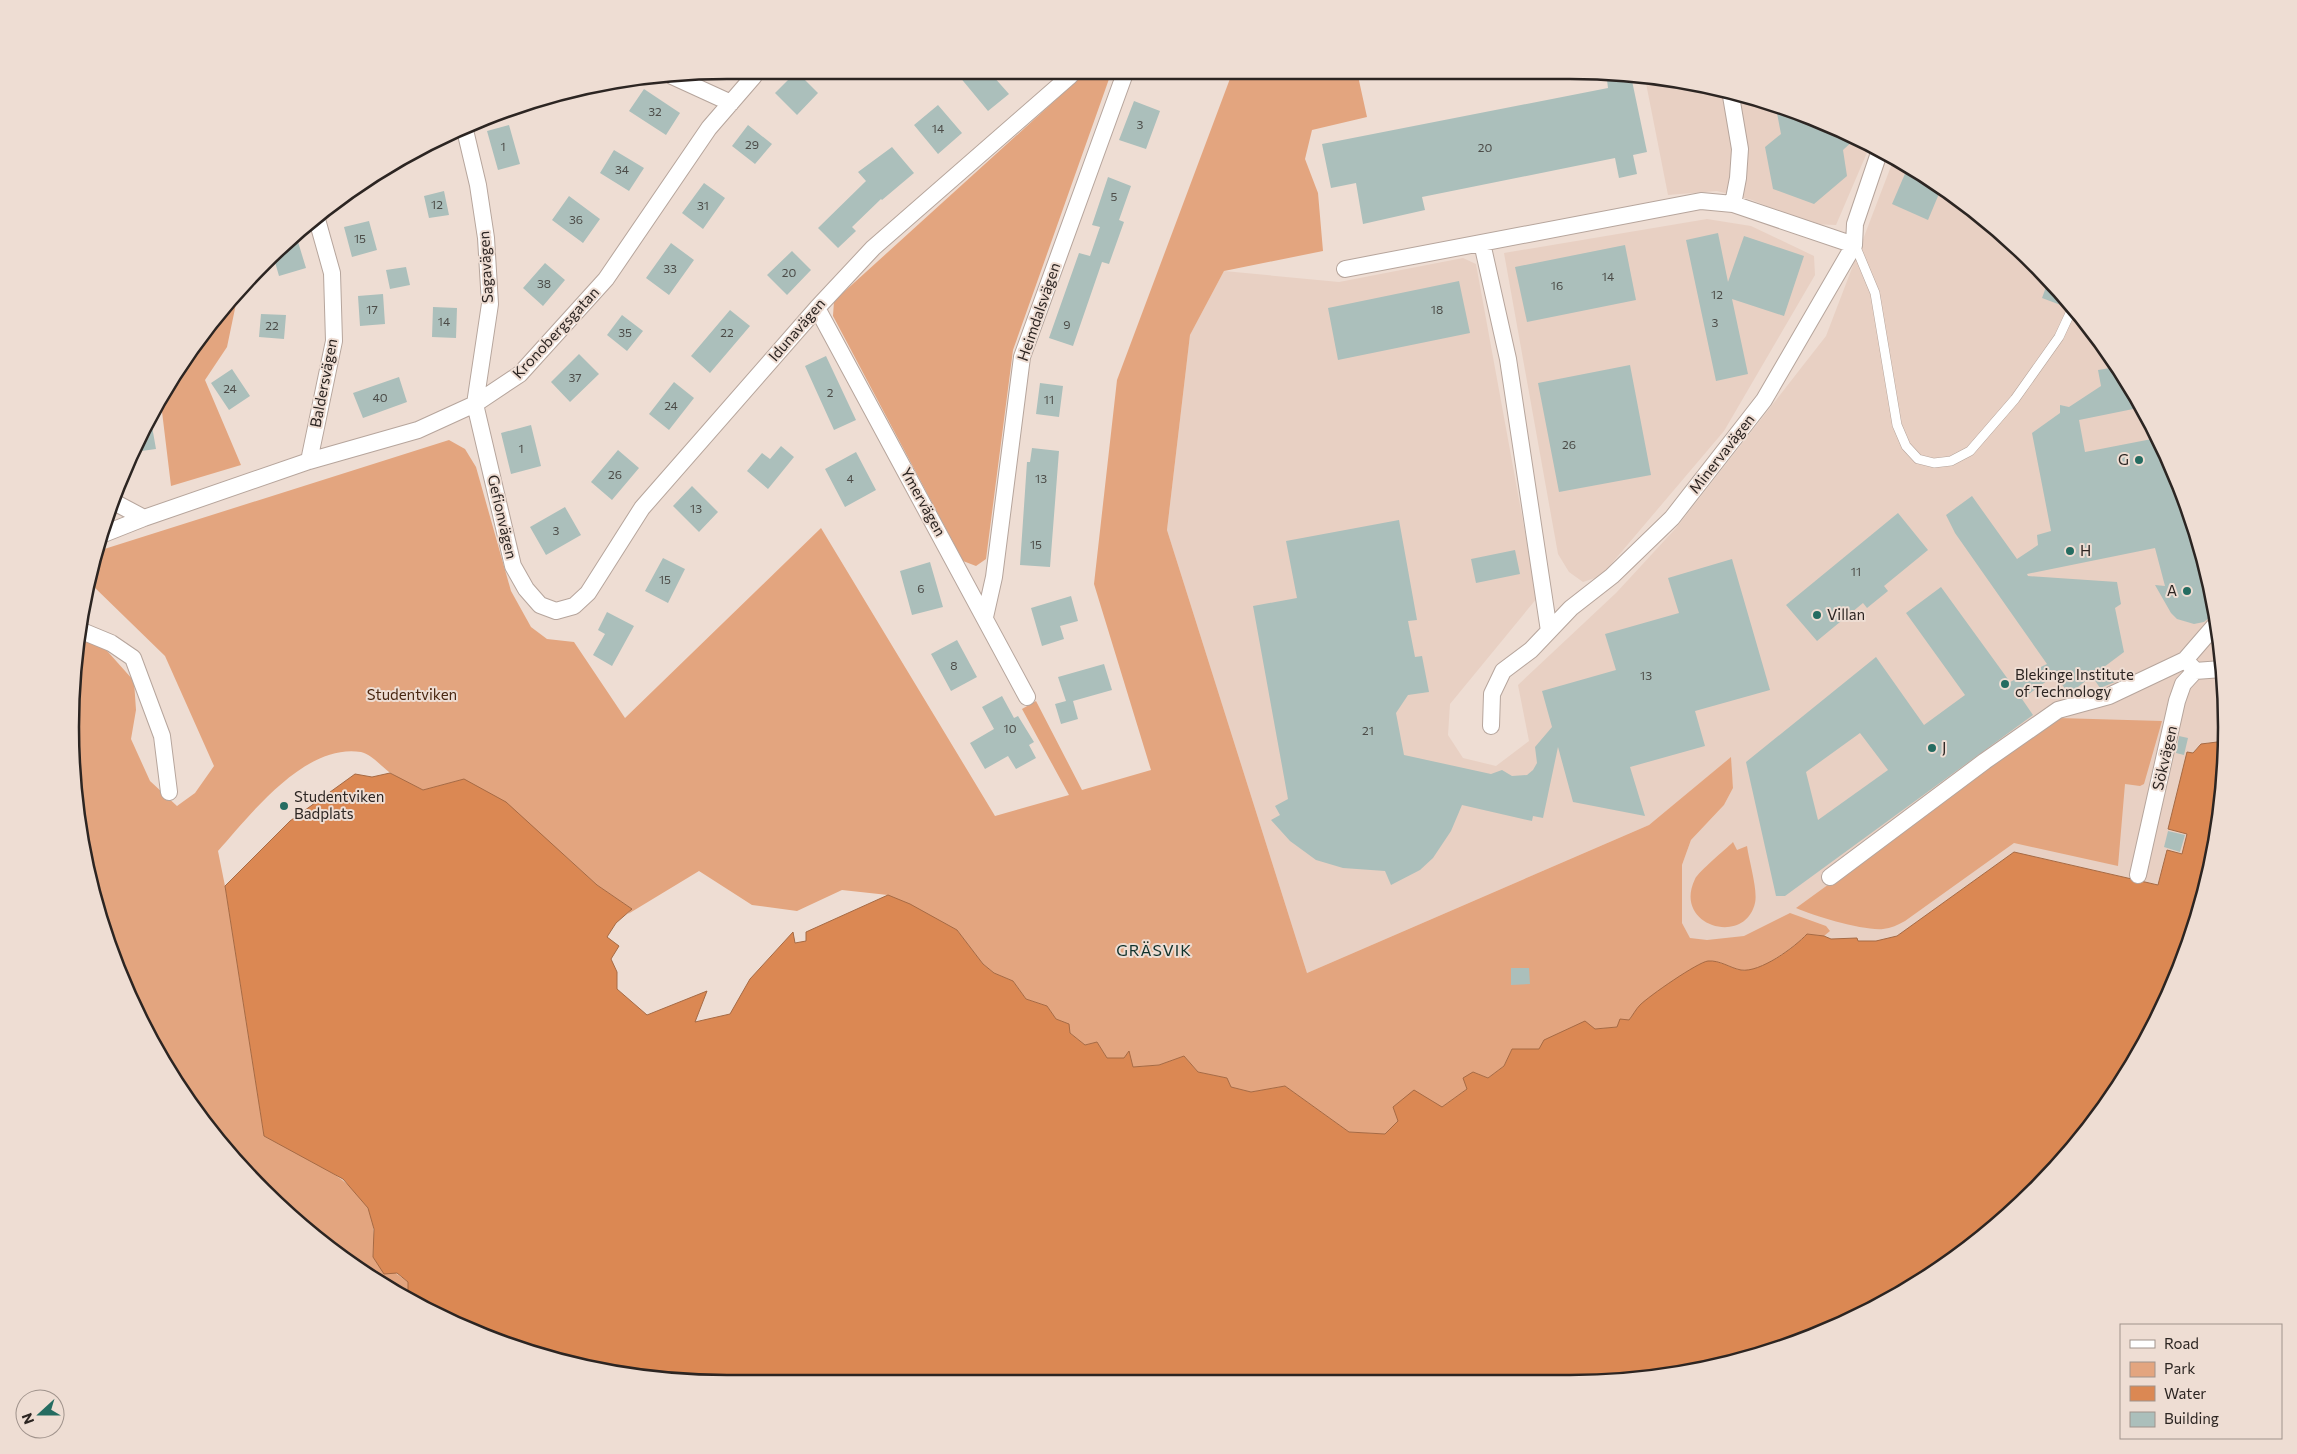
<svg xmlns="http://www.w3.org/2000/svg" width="2297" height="1454" font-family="Commissioner,sans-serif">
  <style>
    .built { fill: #e8d0c3 }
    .green { fill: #e3a57f }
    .water { fill: #db8853; stroke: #a66a44 }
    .building { fill: #abbfbb; fill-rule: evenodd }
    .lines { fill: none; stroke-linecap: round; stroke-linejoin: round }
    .lane-casing { stroke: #b6a59c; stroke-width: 10 }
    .street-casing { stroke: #b6a59c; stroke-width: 18 }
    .lane { stroke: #fff; stroke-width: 9 }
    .street { stroke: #fff; stroke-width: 16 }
    .poi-dot { fill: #256c61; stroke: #eeddd3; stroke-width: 2 }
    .labels { text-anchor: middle; stroke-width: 4; stroke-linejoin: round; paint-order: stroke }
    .number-label { font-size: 12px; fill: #4c4c48 }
    .street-label { font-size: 15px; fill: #2c2522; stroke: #eeddd3 }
    .poi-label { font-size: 15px; fill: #2c2522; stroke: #eeddd3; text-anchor: start }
    .park-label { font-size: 15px; fill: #492711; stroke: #eeddd3 }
    .neighbourhood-label { font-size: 16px; letter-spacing: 1px; fill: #0f312b; stroke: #eeddd3 }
    .rim { fill: none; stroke: #2c2522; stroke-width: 2.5 }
  </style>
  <rect width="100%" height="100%" fill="#eeddd3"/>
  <path class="built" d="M1656 76 1822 120 1869 148 1836 225 1810 224 1752 200 1717 191 1668 195 1645 78Z
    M1893 161 1970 206 2064 294 2139 399 2192 516 2221 642 2225 741 2209 742 2196 748 2193 753 2188 752 2169 828 2187 834 2182 854 2166 850 2159 885 2014 852 1897 936 1876 941H1858L1857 938 1831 939 1824 936 1776 957 1690 939 1682 923V865L1691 840 1724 805 1733 788 1730 758 1649 825 1307 973 1167 530 1190 335 1224 271 1339 282 1463 258 1476 264 1537 598 1450 704 1448 735 1463 758 1496 766 1529 741 1518 685 1616 593 1676 528 1826 336Z
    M1707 219 1751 226 1814 256 1815 275 1724 431 1601 576 1583 582 1569 572 1558 554 1504 253Z"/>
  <path class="green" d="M1082 76H1107L1109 79 1013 350 986 559 976 566 963 561 833 316 834 301Z
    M1231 76H1358L1367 117 1312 130 1305 159 1318 193 1323 251 1224 271 1190 335 1167 530 1307 973 1649 825 1731 757 1733 788 1724 805 1691 840 1682 865V923L1690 938 1707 940 1744 936 1790 913 1826 926 1830 931 1824 936 1807 934C1797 945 1767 966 1752 970 1741 973 1728 965 1718 962L1641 1004 1629 1020 1617 1027 1595 1029 1539 1049H1512L1504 1066 1488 1078 1473 1072 1467 1089 1442 1107 1398 1121 1385 1134 1349 1132 1285 1086 1251 1092 1231 1087 1227 1078 1198 1072 1184 1056 1159 1065 1133 1067 1129 1052 1124 1058H1107L1097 1042 1085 1045 1070 1033 1068 1024 1056 1019 1047 1006 1026 999 1013 981 994 973 983 964 957 930 888 895 842 890 797 911 752 905 699 871 628 914 632 909 597 885 564 855 464 779 423 790C412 784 400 779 389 772 381 766 371 754 361 752 305 743 251 814 218 851L225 886 264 1136C298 1154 348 1174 368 1208 376 1222 373 1241 373 1257L408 1282V1295L327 1248 233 1160 181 1092 138 1017 92 897 76 812 71 684 83 624 134 681 136 710 131 739 150 781 177 806 195 793 214 766 165 656 91 584 98 551 449 440 465 449 476 467 511 591 531 627 547 639 574 642 625 718 821 528 995 816 1069 795 1022 709 1036 701 1082 790 1151 770 1094 584 1117 380Z
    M236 295 237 299 227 347 205 380 241 465 171 486 160 395 206 327Z
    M2058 718 2162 721 2144 784 2140 786 2125 784 2118 866 2014 843 1905 921C1898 925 1891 928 1883 929 1864 931 1814 916 1796 908Z
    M1733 842 1737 850 1747 846C1749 861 1758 890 1755 903 1745 947 1672 926 1695 879 1699 871 1725 850 1733 842Z"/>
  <path class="water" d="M2225 741 2226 770 2205 897 2159 1018 2091 1127 2003 1221 1898 1296 1740 1362 1613 1383 642 1378 475 1334 408 1295V1282L397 1273 384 1274 373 1257 374 1229 368 1208 343 1179 264 1136 225 886 290 821 355 774 372 777 390 773 423 790 464 779 506 802 597 885 632 909 616 923 607 937 619 946 611 959 617 972V989L647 1015 707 991 695 1022 730 1014 750 979 793 932 795 943 806 941V932L888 895 910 904 957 930 983 964 994 973 1013 981 1026 999 1047 1006 1056 1019 1069 1024 1070 1033 1085 1045 1097 1042 1107 1058H1124L1129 1051 1133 1067 1159 1065 1184 1056 1198 1072 1227 1078 1231 1087 1251 1092 1285 1086 1349 1132 1385 1134 1398 1121 1393 1107 1414 1090 1442 1107 1467 1089 1463 1078 1473 1072 1488 1078 1504 1066 1512 1049H1539L1544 1040 1585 1021 1595 1029 1617 1027 1620 1019 1629 1020C1633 1015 1636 1009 1640 1005 1649 996 1698 962 1708 961 1720 960 1730 968 1741 970 1760 973 1795 947 1807 934L1824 936 1831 939 1857 938 1858 941H1876L1897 936 2014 852 2158 885 2167 850 2182 854 2187 834 2168 829 2187 752 2193 753 2201 744Z"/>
  <path class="building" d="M792 76H801L818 93 797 115 775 93Z
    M959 76H993L1009 94 988 111Z
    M1631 76 1647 152 1633 155 1637 174 1619 178 1615 158 1422 197 1425 210 1363 224 1356 183 1331 188 1322 144 1608 88 1607 80Z
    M644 89 680 113 666 135 629 111Z
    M1134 101 1160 111 1146 149 1119 140Z
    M938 105 962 133 938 154 914 125Z
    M1776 108 1822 120 1855 139 1843 150 1847 176 1814 204 1773 189 1765 147 1781 134Z
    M509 125 520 164 498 170 487 131Z
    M748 125 772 144 755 164 732 146Z
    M892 147 914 173 882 200 881 199 852 227 856 231 838 248 818 228 866 181 858 172Z
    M614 150 644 168 629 191 600 173Z
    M1907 169 1941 189 1928 220 1892 204Z
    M1108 177 1131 186 1119 220 1124 222 1109 264 1102 262 1073 346 1049 338 1079 253 1090 256 1100 227 1092 225Z
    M704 183 725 198 703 229 682 213Z
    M444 191 449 215 429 218 424 196Z
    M569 196 600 219 583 243 552 220Z
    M369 221 377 250 352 257 344 227Z
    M295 232 306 268 279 276 273 255Z
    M1718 233 1728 282 1744 236 1804 256 1784 316 1732 299 1748 374 1716 381 1686 240Z
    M671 243 694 260 669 295 646 278Z
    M1625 245 1636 300 1527 322 1515 267Z
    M792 251 811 270 787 295 767 275Z
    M545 263 565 280 543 306 523 288Z
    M406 267 410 285 390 289 386 270Z
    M2049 279 2070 302 2066 307 2042 298Z
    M1459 281 1470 333 1338 360 1328 308Z
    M383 294 385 324 360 326 358 296Z
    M433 307 457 308 456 338 432 337Z
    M730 310 750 326 710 373 691 356Z
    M261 314 286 315 284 339 259 337Z
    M622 315 643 331 627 351 607 335Z
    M579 354 599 374 570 402 551 382Z
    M826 356 856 420 834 430 805 366Z
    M1630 365 1651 475 1559 492 1538 383Z
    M2116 367 2143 407 2079 420 2085 452 2157 438 2192 516 2215 613 2204 622 2194 624 2177 619 2171 613 2155 585 2165 586 2155 548 2027 574 2028 576 2117 582 2121 604 2115 608 2124 652 2104 667 2115 682 2100 688 2092 676 2069 694 2055 675 2022 699 2033 715 1785 896H1776L1746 762 1876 657 1924 725 1965 695 1906 613 1941 587 2010 682 2047 664 1955 533 1946 515 1972 496 2017 559 2038 545 2037 535 2051 531 2032 433 2060 413V405L2069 407 2101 386 2098 370ZM1860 733 1888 770 1818 820 1806 772Z
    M232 369 250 396 229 410 211 383Z
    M399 377 407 402 363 418 353 393Z
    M674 382 694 398 669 430 649 414Z
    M1040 383 1063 386 1059 417 1036 414Z
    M150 415 156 449 134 452Z
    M531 425 541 466 511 474 501 433Z
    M781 446 794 457 768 489 747 471 762 453 770 459Z
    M1032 448 1059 451 1050 567 1020 565 1027 462H1030Z
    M618 450 639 468 612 500 591 482Z
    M856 452 876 490 845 507 825 469Z
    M692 486 718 512 699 532 673 506Z
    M565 507 581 535 546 555 530 527Z
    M1898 513 1928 550 1884 586 1888 591 1867 608 1863 603 1817 641 1786 605Z
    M1399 520 1417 620 1408 621 1415 657 1422 656 1429 692 1408 695 1396 713 1404 755 1491 774 1502 770 1512 776 1527 775 1533 770 1537 763 1535 747 1552 727 1542 691 1616 670 1605 634 1679 613 1668 578 1732 559 1770 690 1695 711 1705 746 1630 767 1645 816 1573 802 1558 747 1543 818 1533 816 1532 821 1462 805 1451 831 1433 858 1420 870 1391 885 1385 871 1343 868 1316 860 1290 841 1271 820 1280 815 1275 806 1288 799 1253 606 1297 598 1286 541Z
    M1515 550 1520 574 1476 583 1471 559Z
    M663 558 685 569 668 603 645 591Z
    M930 562 943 607 912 615 900 571Z
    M1071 596 1078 621 1060 626 1064 639 1042 646 1031 608Z
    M607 612 634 626 612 666 593 655 605 634 598 630Z
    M957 640 977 677 951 691 931 654Z
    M1104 664 1112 690 1073 701 1078 719 1061 724 1055 704 1066 701 1058 677Z
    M1002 696 1014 718 1018 716 1034 742 1029 745 1036 758 1016 769 1008 756 985 769 970 743 994 729 982 707Z
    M2179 736 2188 738 2184 755 2176 753Z
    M2168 831 2185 835 2180 852 2164 847Z
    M1511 968H1529L1530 984 1511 985Z"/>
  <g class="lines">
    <defs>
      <path id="lane" d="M1855 245 1875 293 1897 425 1906 446 1918 459 1934 463 1951 461 1970 451 2015 399 2059 337 2073 307"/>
      <path id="street" d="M672 76 731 103
        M1731 96 1740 149 1738 178 1733 204
        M465 130 478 185 486 238 490 304 475 404 513 566 526 589 540 605 556 611 574 606 588 593 642 508 817 308 873 248 1070 76
        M1482 243 1508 359 1549 631
        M1345 269 1701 201 1733 204 1854 245
        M817 308 1027 697
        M309 461 334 341 332 273 316 216
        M112 501 144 518
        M101 535 144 518 309 461 418 430 475 404 520 374 606 279 709 128 754 76
        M985 617 994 577 1022 357 1124 76
        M82 631 111 643 133 658 162 736 169 792
        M2193 668 2185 660 2217 623
        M1491 726 1492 694 1503 671 1531 650 1571 608 1612 576 1672 518 1764 400 1854 245 1855 224 1879 153
        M2138 875 2177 701 2183 684 2195 671 2222 669
        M1830 877 1985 761 2058 710 2109 696 2185 660"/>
    </defs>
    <use href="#lane" class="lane-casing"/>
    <use href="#street" class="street-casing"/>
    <use href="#lane" class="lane"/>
    <use href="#street" class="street"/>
  </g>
  <g class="poi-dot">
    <circle cx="2139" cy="460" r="5"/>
    <circle cx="2070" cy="551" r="5"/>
    <circle cx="2187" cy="591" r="5"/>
    <circle cx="1817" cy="615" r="5"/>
    <circle cx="2005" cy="684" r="5"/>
    <circle cx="1932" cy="748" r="5"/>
    <circle cx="284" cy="806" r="5"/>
  </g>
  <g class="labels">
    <g class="number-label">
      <text x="655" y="116">32</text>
      <text x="1140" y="129">3</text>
      <text x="938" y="133">14</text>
      <text x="752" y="149">29</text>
      <text x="503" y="151">1</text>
      <text x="1485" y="152">20</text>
      <text x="622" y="174">34</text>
      <text x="1114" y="201">5</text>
      <text x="437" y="209">12</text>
      <text x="703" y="210">31</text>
      <text x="576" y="224">36</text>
      <text x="360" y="243">15</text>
      <text x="670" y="273">33</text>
      <text x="789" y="277">20</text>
      <text x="1608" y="281">14</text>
      <text x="544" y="288">38</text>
      <text x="1557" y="290">16</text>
      <text x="1717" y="299">12</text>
      <text x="372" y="314">17</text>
      <text x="1437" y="314">18</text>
      <text x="444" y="326">14</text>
      <text x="1715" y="327">3</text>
      <text x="1067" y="329">9</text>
      <text x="272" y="330">22</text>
      <text x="625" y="337">35</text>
      <text x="727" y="337">22</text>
      <text x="575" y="382">37</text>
      <text x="230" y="393">24</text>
      <text x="830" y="397">2</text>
      <text x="380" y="402">40</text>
      <text x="1049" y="404">11</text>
      <text x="671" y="410">24</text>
      <text x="1569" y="449">26</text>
      <text x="521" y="453">1</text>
      <text x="615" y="479">26</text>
      <text x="850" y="483">4</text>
      <text x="1041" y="483">13</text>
      <text x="696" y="513">13</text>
      <text x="556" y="535">3</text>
      <text x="1036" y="549">15</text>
      <text x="1856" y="576">11</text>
      <text x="665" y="584">15</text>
      <text x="921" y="593">6</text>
      <text x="954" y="670">8</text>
      <text x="1646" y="680">13</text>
      <text x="1010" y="733">10</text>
      <text x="1368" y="735">21</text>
    </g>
    <g class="street-label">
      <text transform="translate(486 267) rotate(-93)" y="5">Sagavägen</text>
      <text transform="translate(1039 312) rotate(-71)" y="5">Heimdalsvägen</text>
      <text transform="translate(797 330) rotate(-49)" y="5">Idunavägen</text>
      <text transform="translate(556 333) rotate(-47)" y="5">Kronobergsgatan</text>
      <text transform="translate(324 383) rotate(-79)" y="5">Baldersvägen</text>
      <text transform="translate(1722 454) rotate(-52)" y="5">Minervavägen</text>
      <text transform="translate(923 502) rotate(61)" y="5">Ymervägen</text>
      <text transform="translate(502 517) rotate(77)" y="5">Gefionvägen</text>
      <text transform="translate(2165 758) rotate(-77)" y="5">Sökvägen</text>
    </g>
    <g class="poi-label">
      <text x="2129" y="465" text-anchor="end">G</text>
      <text x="2080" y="556">H</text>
      <text x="2177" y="596" text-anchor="end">A</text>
      <text x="1827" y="620">Villan</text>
      <text x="2015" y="680">Blekinge Institute<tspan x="2015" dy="17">of Technology</tspan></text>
      <text x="1942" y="753">J</text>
      <text x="294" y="802">Studentviken<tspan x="294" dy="17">Badplats</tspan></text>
    </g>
    <g class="park-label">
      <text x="412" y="700">Studentviken</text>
    </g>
    <g class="neighbourhood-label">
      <text x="1154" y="956">GRÄSVIK</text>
    </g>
  </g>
  <path d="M0 0H2297V1454H0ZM727 79H1570A648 648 0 0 1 2218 727V727A648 648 0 0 1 1570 1375H727A648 648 0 0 1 79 727V727A648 648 0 0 1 727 79Z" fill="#eeddd3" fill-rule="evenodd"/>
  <path class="rim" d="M727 79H1570A648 648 0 0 1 2218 727V727A648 648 0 0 1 1570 1375H727A648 648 0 0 1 79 727V727A648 648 0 0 1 727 79Z"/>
  <rect x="2120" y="1324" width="162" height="115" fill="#eeddd3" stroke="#a0938c"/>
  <rect x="2130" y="1340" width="25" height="8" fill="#ffffff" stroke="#a0938c"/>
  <text x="2164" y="1349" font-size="15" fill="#2c2522">Road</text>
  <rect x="2130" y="1362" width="25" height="15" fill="#e3a57f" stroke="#a0938c"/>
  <text x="2164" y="1374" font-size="15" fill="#2c2522">Park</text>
  <rect x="2130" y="1386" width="25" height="15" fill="#db8853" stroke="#a0938c"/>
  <text x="2164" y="1399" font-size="15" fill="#2c2522">Water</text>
  <rect x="2130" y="1412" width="25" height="15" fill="#abbfbb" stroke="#a0938c"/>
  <text x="2164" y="1424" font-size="15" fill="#2c2522">Building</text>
  <g transform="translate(40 1414) rotate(249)"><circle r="24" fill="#eeddd3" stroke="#a0938c"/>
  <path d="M0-4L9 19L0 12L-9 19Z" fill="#256c61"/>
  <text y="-8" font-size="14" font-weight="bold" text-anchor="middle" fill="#2c2522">N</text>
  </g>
</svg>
